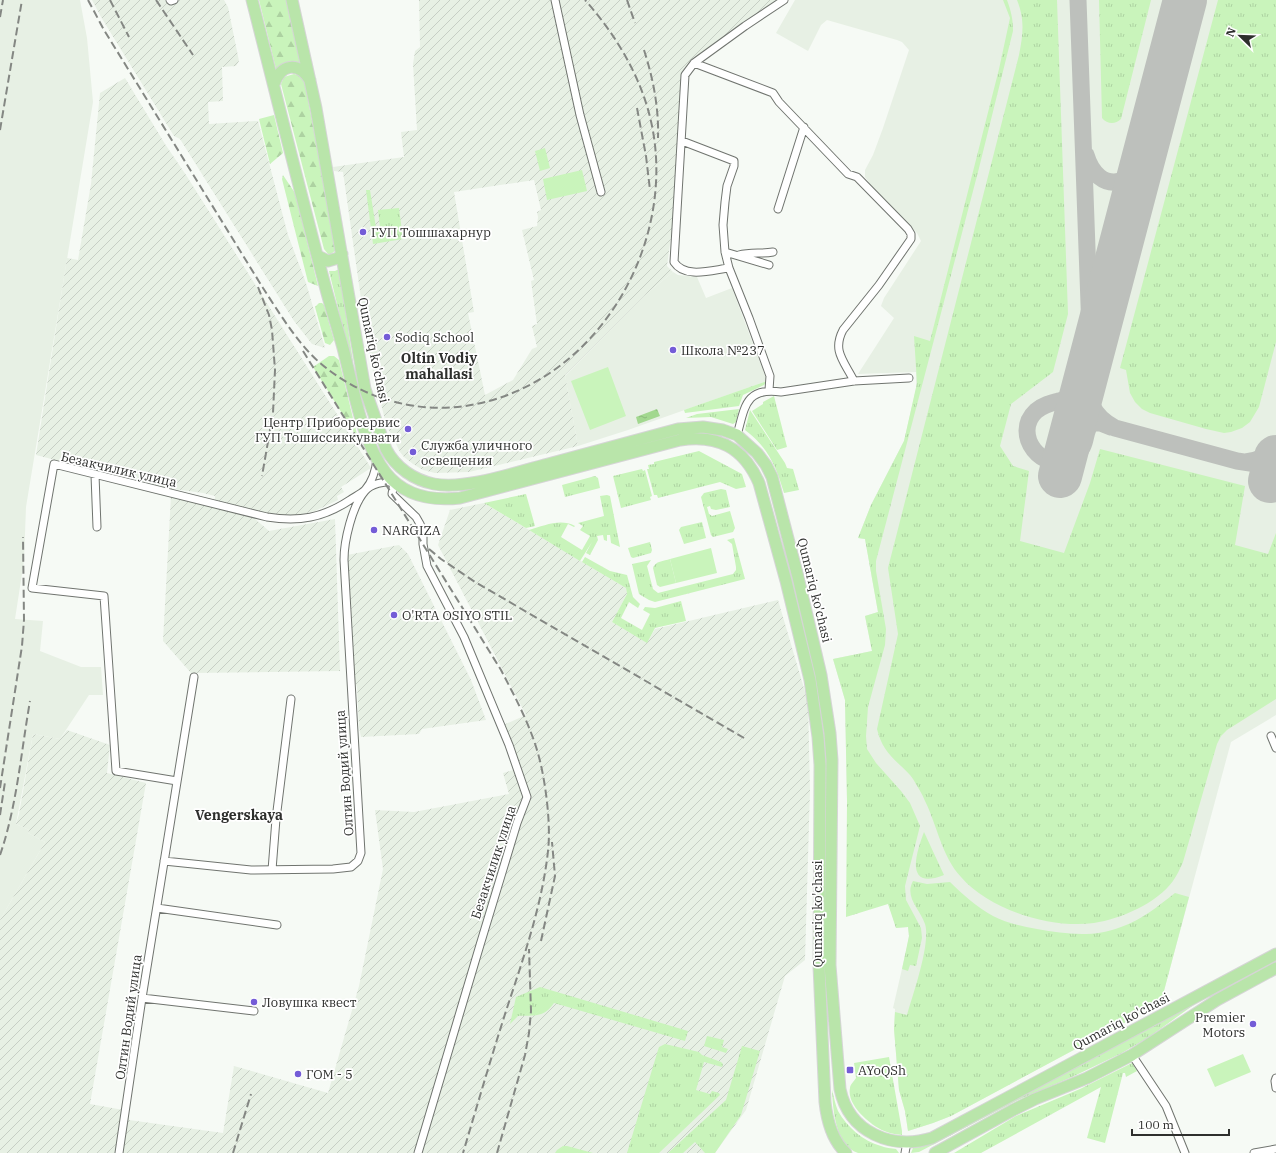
<svg xmlns="http://www.w3.org/2000/svg" width="1276" height="1153" font-family="'IBM Plex Serif',serif">
  <style>
    .built { fill: #e7f0e4 }
    .industrial { fill: url(#industrial-furrows); fill-rule: evenodd }
    .grass { fill: url(#grass-tufts) }
    .forest { fill: url(#forest-firs) }
    .garden { fill: #c9f4bb }
    .water { fill: url(#water-ripples) }
    .lines { fill: none; stroke-linecap: round; stroke-linejoin: round }
    .taxiway { stroke: #bdc0bc; stroke-width: 17 }
    .runway { stroke: #bdc0bc; stroke-width: 44 }
    .minor-casing { stroke: #70746f; stroke-width: 9 }
    .primary-casing { stroke: #d5d5d5; stroke-width: 13 }
    .minor { stroke: #fff; stroke-width: 7 }
    .primary { stroke: #b9e5aa; stroke-width: 11 }
    .rail { stroke: #848783; stroke-width: 2; stroke-dasharray: 8 4; stroke-linecap: butt }
    .poi-dot { fill: #745cd7; stroke: #fff; stroke-width: 1.5 }
    .labels { text-anchor: middle; stroke-width: 3.5; stroke-linejoin: round; paint-order: stroke }
    .poi-label { font-size: 13px; fill: #2e2f2d; stroke: #fff; text-anchor: start }
    .street-label { font-size: 13px; fill: #2e2f2d; stroke: #fff }
    .neighbourhood-label { font-size: 14px; font-weight: bold; fill: #2e2f2d; stroke: #fff }
  </style>
  <defs>
    <pattern id="industrial-furrows" width="10" height="10" patternUnits="userSpaceOnUse"><rect width="10" height="10" fill="#e7f0e4"/><path d="M-1 1l2-2M0 10L10 0M9 11l2-2" fill="none" stroke="#c6cec4"/></pattern>
    <pattern id="grass-tufts" width="24" height="20" patternUnits="userSpaceOnUse"><rect width="24" height="20" fill="#c9f4bb"/><path d="M3 7l-1-3M5 7V3M7 7l1-3M15 17l-1-3M17 17v-4M19 17l1-3" fill="none" stroke="#add2a1"/></pattern>
    <pattern id="forest-firs" width="22" height="20" patternUnits="userSpaceOnUse"><rect width="22" height="20" fill="#c9f4bb"/><path d="M5 1l3.5 6h-7zM16 11l3.5 6h-7z" fill="#add2a1"/></pattern>
    <pattern id="water-ripples" width="26" height="14" patternUnits="userSpaceOnUse"><rect width="26" height="14" fill="#a2d88f"/><path d="M2 4q2-2 4 0t4 0M15 11q2-2 4 0t4 0" fill="none" stroke="#8cba7c"/></pattern>
  </defs>
  <rect width="100%" height="100%" fill="#f6faf5"/>
  <path class="built" d="M0 0H80L87 38 93 102 26 507 24 561 15 619 43 621 40 651 81 667H101L103 695H89L60 739 33 734 16 824 29 830 28 833 45 842 0 920Z
    M795 0H1276V715L1231 742 1161 1002 1133 1018 1132 1021 1124 1023 951 1116 933 1123 908 1131 905 1111 899 1090 894 1029 895 1009 893 1008 907 947 909 936 908 927 896 928 892 914 847 801 845 700 833 659 872 651 865 616 878 612 865 539 858 538 871 505 904 441 916 389V372L858 374 894 318 881 306 884 298 921 241 917 233 880 197 865 177V170L873 155 883 128 909 50 902 42 897 40 827 20 821 25 808 51 776 33Z
    M673 272 678 275 697 277 706 298 732 288 767 381 628 430 578 446 565 376 644 296Z"/>
  <path class="industrial" d="M92 0H224L228 7 239 61 236 66 222 67 223 101 208 102 209 124 258 121 288 235 306 283 325 348 312 344 294 321 180 139 174 136 101 17Z
    M419 0H778L684 68 674 214 667 266 673 272 644 296 565 375 578 446 469 472 435 473 423 470 413 464 404 457 400 452 386 424 369 355 343 172 334 171 333 167 404 157 401 132 417 130 413 64 415 51 420 47ZM534 180 541 210 537 212 538 217 537 226 522 230 534 280 531 281 537 324 532 326 537 347 532 349 513 380 485 395 468 313 474 312 454 192Z
    M125 78 165 144 186 175 371 468 341 487 344 492 337 496 338 500 315 511 293 516 262 512 215 501V496L203 493 159 487 36 455 67 258 78 260 91 184 100 93Z
    M171 496 253 517 269 531 335 519 340 671 191 673 163 641Z
    M484 503 626 588 627 594 612 622 647 642 655 629 778 600 808 702 810 790 805 960 785 976 746 1110 715 1153H0V920L45 842 28 833 29 830 16 824 19 814 33 734 60 739 67 730 110 745 107 773 146 783 90 1104 129 1111V1120L223 1133 234 1066 328 1093 359 986 383 869 375 810 414 812 509 794 503 773 513 770 499 727 526 715 438 545 450 510Z
    M399 545 408 554 471 680 486 720 422 729 419 734 361 737 359 727 357 687 353 675 347 555Z"/>
  <path class="grass" d="M1003 0H1007C1011 11 1013 19 1013 31L978 172 876 561V571L886 629 885 645 868 707 866 736 867 749 876 763 901 791 910 803 920 826 905 886 906 900 921 928 922 938 916 966 910 965 908 971 902 969 909 936 908 927 896 928 888 904 846 917 847 801 845 700 833 659 872 651 865 616 878 612 865 539 858 538 871 505 904 441 917 383 914 336 930 341 999 69 1010 18Z
    M1017 0H1057L1068 314 1053 372 1011 404 1000 446 1013 466 1029 471 1020 541 1064 553 1090 483 1100 449 1245 486 1235 545 1268 554 1276 533V699L1227 730 1221 736 1217 744 1183 862C1180 869 1177 875 1173 881 1157 903 1121 919 1094 923 1052 929 989 910 961 877 942 857 937 825 925 801 922 793 917 786 913 779 910 774 905 770 901 766 889 755 881 746 877 729L898 634 888 568 1019 55C1023 34 1025 20 1017 0Z
    M1099 0H1151L1121 119C1115 125 1107 124 1102 118Z
    M1218 0H1276V342L1259 407 1250 422 1242 428 1231 432 1224 433 1206 429 1150 413 1142 409 1135 402 1130 393 1126 370 1120 368Z
    M366 190H370L376 228 380 227 378 210 399 208 403 239 373 244Z
    M339 269 353 361H351L329 271H335Z
    M767 381 764 385 743 395 739 406 685 413 684 410Z
    M774 396 787 447 777 450 752 411 763 404V402Z
    M739 409 736 422 733 424 711 417 686 418 697 414Z
    M750 410 785 463 787 468 793 469 799 490 784 493C776 466 768 447 745 430Z
    M699 451 742 474 746 487 736 489 720 482 658 498 657 495H654L647 469H649L648 465 654 464V462Z
    M642 469 643 471 645 470 652 496 650 497 651 500 621 508 613 476Z
    M595 476 598 478 600 488 565 497 562 485Z
    M721 489 726 490 730 507 716 510 711 509 710 506 707 507 709 514 712 516 730 511 735 528 733 532 713 537 711 535 701 497 704 493Z
    M526 494 535 526 526 528 484 503Z
    M607 495 610 496 620 547 611 543 610 535H607V541L604 540 603 535 597 536 598 540 590 555 586 553 592 542 580 561 529 530C544 526 560 518 575 526L574 527 568 524 561 537 582 550 590 536 580 530 583 526 578 523 604 516 600 496Z
    M702 522 706 538 684 544 679 530 681 527Z
    M734 538 745 579 655 602 649 600 639 594 632 564 651 560 647 566 653 589 658 593 733 574 736 570V567L732 544 727 540Z
    M650 542 652 550 651 553 633 558 631 557 628 548Z
    M585 557 610 571 627 575 633 597 640 604 638 608 629 602 621 618 642 630 650 614 643 610 645 607 655 608 681 601 686 621 655 628 647 643 612 622 627 594 626 588 582 562Z
    M670 559 676 583 660 587 657 585 653 568C655 561 664 561 670 559Z
    M924 832 944 875C904 891 916 853 924 832Z
    M913 881 927 884 950 882C963 895 977 907 993 916 1006 923 1022 926 1037 929 1066 934 1093 938 1121 927 1142 920 1158 906 1175 893L1189 897 1161 1002 1133 1018 1132 1021 1124 1023 951 1116 933 1123 908 1131 905 1111 899 1090 894 1029 895 1012 907 1015C913 994 931 943 925 924 920 909 904 897 913 881Z
    M540 987 688 1031 685 1041 554 1003C544 1018 534 1015 518 1016L510 1024 516 997Z
    M1202 999 1149 1037 1122 1053 1072 1077 1018 1100 919 1152 911 1153 913 1148 920 1147 939 1141Z
    M707 1036 724 1040 722 1047 728 1049 726 1053 704 1046Z
    M665 1044 699 1052 702 1055 721 1062 723 1064 722 1067 704 1062 696 1090 710 1094 712 1091 719 1093 720 1095 659 1153H627L658 1050 659 1047Z
    M742 1046 760 1051 741 1115 715 1153H705L695 1142 683 1153H668L726 1100Z
    M889 1057 902 1131V1135C897 1134 892 1134 887 1132 872 1127 846 1105 850 1088 850 1085 854 1081 856 1078L854 1063Z
    M1132 1063 1137 1071 1126 1077 1125 1073H1123L1105 1143 1087 1138 1101 1087 981 1153H954L1016 1116 1080 1089Z
    M832 1090C834 1097 835 1104 838 1111 847 1127 863 1141 881 1146 886 1148 891 1148 896 1149L899 1153C890 1153 865 1153 858 1153 835 1145 833 1109 832 1090Z
    M563 1146H567L593 1153H555L557 1150Z"/>
  <path class="forest" d="M259 0H286L301 63H294L276 69Z
    M294 74 298 75 304 79 336 246V250L331 254H328L324 249 281 84 284 77Z
    M274 115 283 153 270 164 259 119Z
    M283 175 295 193 318 286 308 282 282 179Z
    M319 303H322L324 305 334 340 330 345 325 343 315 307Z
    M329 356H334L339 360 358 439 313 367Z"/>
  <path class="garden" d="M545 148 550 168 540 171 535 151Z
    M582 170 587 191 547 200 543 179Z
    M608 367 626 416 590 430 571 381Z
    M711 548 717 573 676 583 670 559Z
    M1243 1054 1251 1072 1215 1087 1207 1069Z"/>
  <path class="water" d="M657 409 660 416 638 424 636 417Z"/>
  <g class="lines">
    <path class="taxiway" d="M1078 0 1091 359
      M1086 155C1091 172 1104 188 1124 180 1128 178 1133 176 1136 172 1141 166 1143 159 1145 152
      M1088 372C1086 398 1091 415 1115 428L1237 461 1276 467
      M1094 410C1081 396 1076 395 1059 401 1051 403 1043 405 1036 411 1011 434 1043 476 1073 457 1090 446 1082 432 1092 423H1101L1111 427
      M1245 462C1258 461 1269 455 1276 446"/>
    <path class="runway" d="M1060 476 1185 0
      M1270 481 1276 457"/>
    <defs>
      <path id="minor" d="M170 0 171 1 174 0
        M555 0 580 115 601 192
        M694 63 773 93 779 102 848 174 857 177 908 229 911 234V239L879 285 843 330C832 351 844 361 854 381
        M682 141 734 161V166L727 186 725 202 723 225 725 252 729 268 749 318 770 376 769 390
        M778 209 804 127
        M725 252 769 265
        M739 255C750 252 762 254 773 252
        M729 268C712 270 685 279 674 262L685 75 694 63 745 26 784 0
        M737 435C745 407 745 387 781 392L854 381 909 378
        M95 475 97 527
        M1271 736 1276 748
        M177 781 116 771 104 596 32 588 54 464 267 517C299 522 323 518 350 500 354 497 361 494 365 490 372 482 376 469 377 459
        M164 861 251 870 333 869 351 867 358 861 361 853 344 560C344 541 352 506 365 491 371 484 384 481 394 482L392 494 416 517 420 524 423 531V544L427 566 464 637 509 745 527 797 517 823 480 945 418 1153
        M272 870 276 819 291 699
        M157 908 277 925
        M142 998 254 1011
        M1132 1055 1166 1106 1185 1153
        M1276 1078 1275 1081 1276 1088
        M119 1153 142 998 194 677
        M905 1153 907 1142
        M1254 1153 1276 1149"/>
      <path id="primary" d="M252 0C277 98 301 196 327 293 332 311 338 330 343 348 353 386 362 443 386 473 404 496 432 501 460 498L680 440C718 434 744 448 759 483L786 581 810 680 818 737 820 765 819 966 825 1102C827 1121 832 1140 846 1153
        M292 0 316 108 365 389 386 449C396 468 414 480 434 484 467 490 516 472 548 464 591 452 635 441 678 429L703 427 723 430 737 435 757 453 766 465 772 477 798 577 821 675 830 733 832 760 830 965 840 1089C849 1133 892 1150 932 1138L1276 954
        M274 84C281 64 298 61 310 80
        M318 256 328 261 338 258 342 254
        M935 1153 1013 1110 1035 1099 1087 1078 1132 1055 1217 1000 1276 968"/>
    </defs>
    <use href="#minor" class="minor-casing"/>
    <use href="#primary" class="primary-casing"/>
    <use href="#minor" class="minor"/>
    <use href="#primary" class="primary"/>
    <path class="rail" d="M88 0 104 30 263 288C278 311 298 344 319 362 343 383 373 398 404 404 437 411 468 408 499 398 611 361 678 230 650 117 639 73 615 34 585 0
      M110 0 129 37
      M156 0 193 55
      M627 0 635 23
      M0 17 3 0
      M644 50C653 78 659 108 658 138
      M637 108 646 156 650 190
      M0 130 22 0
      M258 287 269 315 272 330 275 370 273 413 262 476
      M303 351 501 670C516 699 532 728 540 761 546 786 551 825 548 851 542 906 523 959 506 1011 491 1058 477 1106 463 1153
      M429 549 441 559 475 582 744 738
      M0 788 22 646 24 620 23 537
      M0 815 5 782
      M0 855C17 806 21 752 30 701
      M541 941 555 876 552 842
      M233 1153 251 1094
      M497 1153 525 1055 529 1033 531 1011 529 949"/>
  </g>
  <g class="poi-dot">
    <circle cx="363" cy="232" r="4"/>
    <circle cx="387" cy="337" r="4"/>
    <circle cx="673" cy="350" r="4"/>
    <circle cx="408" cy="429" r="4"/>
    <circle cx="413" cy="452" r="4"/>
    <circle cx="374" cy="530" r="4"/>
    <circle cx="394" cy="615" r="4"/>
    <circle cx="254" cy="1002" r="4"/>
    <circle cx="1253" cy="1024" r="4"/>
    <rect x="846" y="1066" width="8" height="8" rx="2"/>
    <circle cx="298" cy="1074" r="4"/>
  </g>
  <g class="labels">
    <g class="poi-label">
      <text x="371" y="237">ГУП Тошшахарнур</text>
      <text x="395" y="342">Sodiq School</text>
      <text x="681" y="355">Школа №237</text>
      <text x="400" y="427" text-anchor="end">Центр Приборсервис<tspan x="400" dy="15">ГУП Тошиссиккуввати</tspan></text>
      <text x="421" y="450">Служба уличного<tspan x="421" dy="15">освещения</tspan></text>
      <text x="382" y="535">NARGIZA</text>
      <text x="402" y="620">O'RTA OSIYO STIL</text>
      <text x="262" y="1007">Ловушка квест</text>
      <text x="1245" y="1022" text-anchor="end">Premier<tspan x="1245" dy="15">Motors</tspan></text>
      <text x="858" y="1075">AYoQSh</text>
      <text x="306" y="1079">ГОМ - 5</text>
    </g>
    <g class="street-label">
      <text transform="translate(374 350) rotate(78)" y="5">Qumariq ko'chasi</text>
      <text transform="translate(119 469) rotate(13)" y="5">Безакчилик улица</text>
      <text transform="translate(815 590) rotate(76)" y="5">Qumariq ko'chasi</text>
      <text transform="translate(344 773) rotate(-94)" y="5">Олтин Водий улица</text>
      <text transform="translate(493 862) rotate(-72)" y="5">Безакчилик улица</text>
      <text transform="translate(817 914) rotate(-90)" y="5">Qumariq ko'chasi</text>
      <text transform="translate(128 1017) rotate(-82)" y="5">Олтин Водий улица</text>
      <text transform="translate(1121 1021) rotate(-28)" y="5">Qumariq ko'chasi</text>
    </g>
    <g class="neighbourhood-label">
      <text x="439" y="363">Oltin Vodiy<tspan x="439" dy="16">mahallasi</tspan></text>
      <text x="239" y="820">Vengerskaya</text>
    </g>
  </g>
  <g transform="translate(1240 36) rotate(293)" stroke="#ffffff" stroke-width="3" paint-order="stroke">
  <path d="M0-3L7 15L0 10L-7 15Z" fill="#2e2f2d"/>
  <text y="-6" font-size="11" font-weight="bold" text-anchor="middle" fill="#2e2f2d">N</text>
  </g>
  <path d="M1132 1129v6h97v-6" fill="none" stroke="#2e2f2d" stroke-width="2"/>
  <text x="1138" y="1129" font-size="12" fill="#2e2f2d" stroke="#ffffff" stroke-width="3" paint-order="stroke">100 m</text>
</svg>
